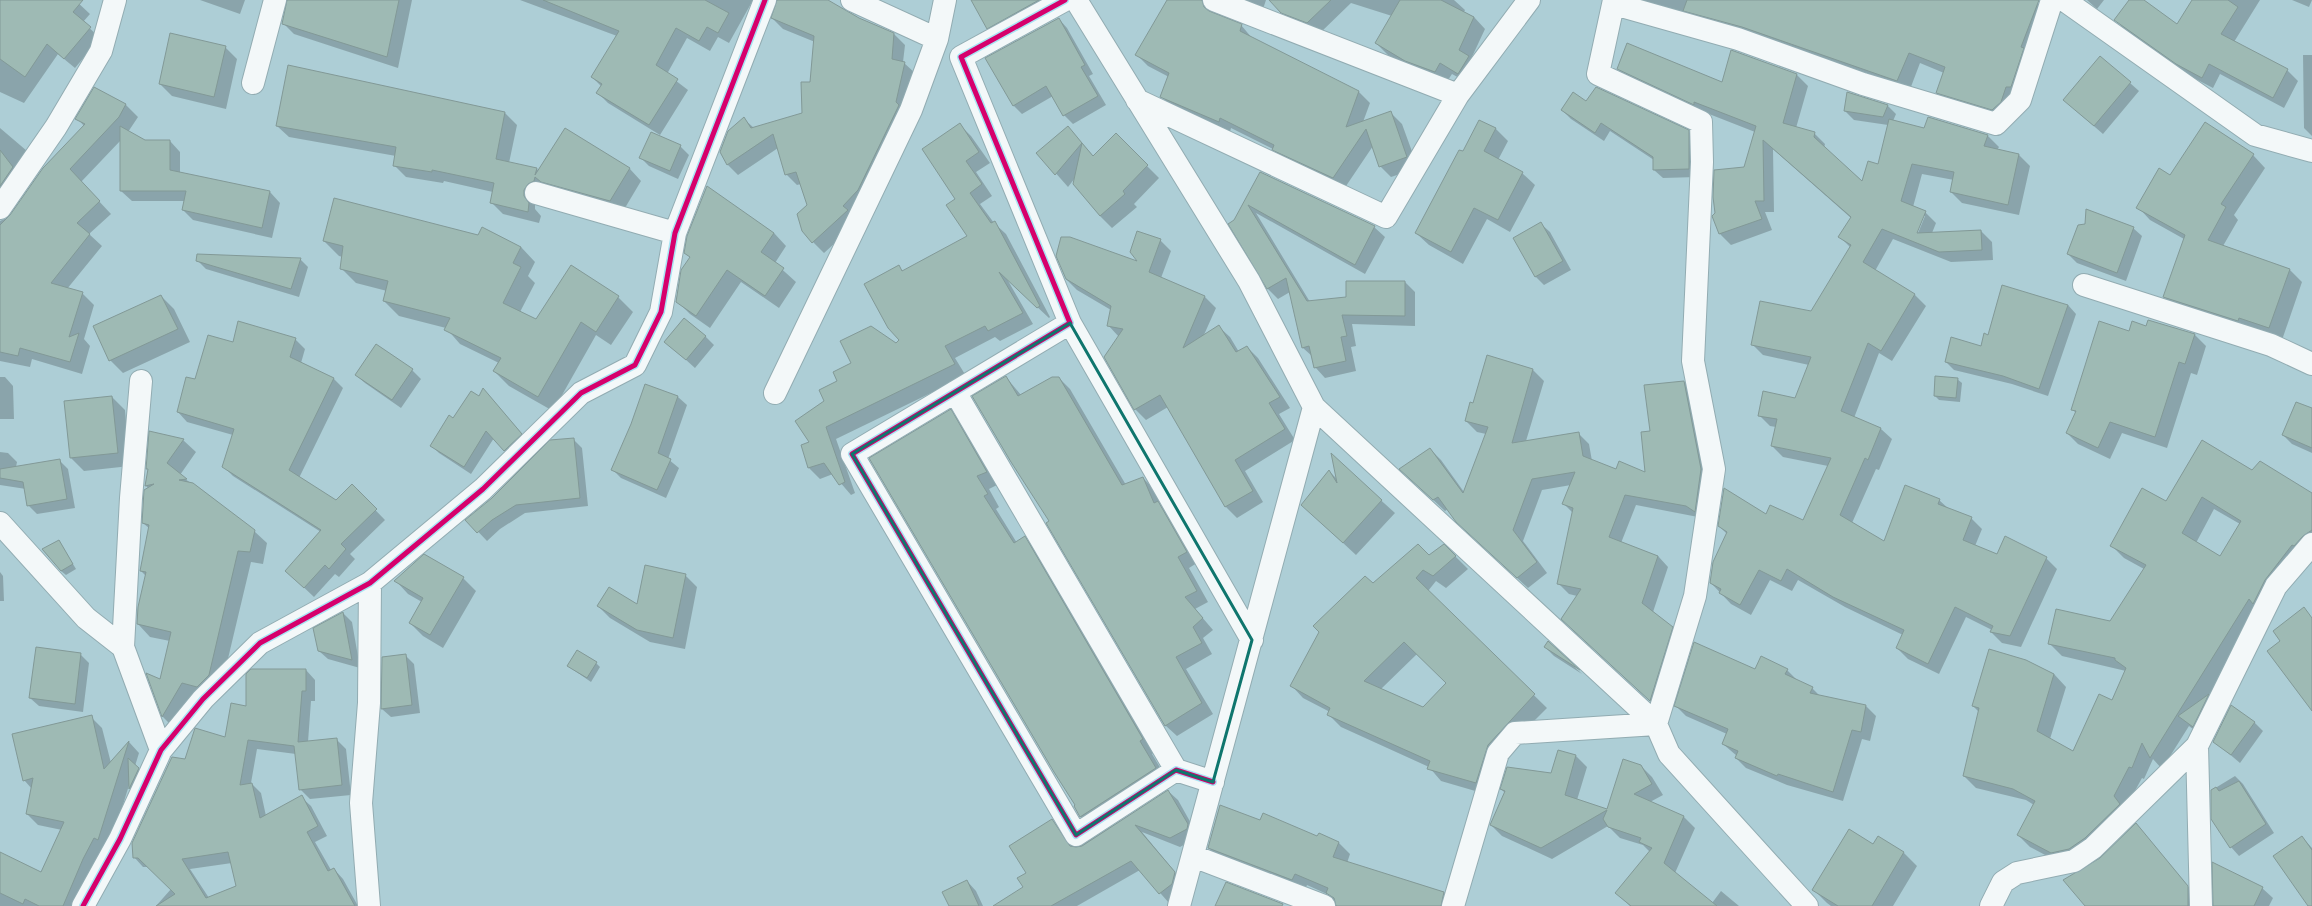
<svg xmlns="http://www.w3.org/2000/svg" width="2312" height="906" font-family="'DejaVu Sans',sans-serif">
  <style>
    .shadow { fill: #0003; fill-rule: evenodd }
    .building { fill: #9ebab4; stroke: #829997; fill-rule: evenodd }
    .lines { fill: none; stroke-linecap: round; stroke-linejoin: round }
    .street-casing { stroke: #92acb2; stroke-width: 24 }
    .street { stroke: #f3f8f9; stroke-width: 22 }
    .cycleway-casing { stroke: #a8e5f4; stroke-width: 8 }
    .cycleway { stroke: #d6006c; stroke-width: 5 }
    .marked { fill: none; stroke: #0f766e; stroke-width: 3; stroke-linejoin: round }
  </style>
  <rect width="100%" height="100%" fill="#adced6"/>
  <path class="shadow" d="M0 0H75L90 14 83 22 100 38 75 68 58 54 24 103 0 92Z
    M200 0H245L240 14Z
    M288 0H412L398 68 294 34 283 23Z
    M520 0H753L729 43 718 37 710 51 687 38 667 74 688 90 660 135 608 103 598 93 601 86 592 77 617 36Z
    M778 0H826L859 19 894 34 905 45 903 62 915 73 858 222 824 253 813 242 808 206 801 184 797 185 786 174 778 148 738 175 727 164 744 119 754 128 803 114 810 83 815 42 783 29 772 18Z
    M975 0H1064L1000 40 988 28Z
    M1235 0H1266L1262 12Z
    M1271 0H1454L1465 10 1464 12 1474 17 1485 29 1471 59 1480 68 1470 84 1452 74 1446 83 1418 72 1388 55 1376 43 1392 16 1351 3 1319 34 1294 24Z
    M1631 0H2026L2037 4 2048 15 2004 121 1949 104 1937 93 1944 73 1920 63 1909 92 1696 21 1686 12Z
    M2087 0H2104L2097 9Z
    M2131 0H2142L2177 26 2193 0H2260L2234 42 2287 70 2298 81 2284 108 2220 74 2213 88 2188 75 2126 31 2116 20Z
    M2292 0H2312L2309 7Z
    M1059 19 1067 28 1093 74 1089 76 1106 105 1073 124 1064 115 1053 96 1022 114 1013 105Z
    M1241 25 1252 38 1359 92 1370 103 1363 122 1391 113 1402 124 1418 168 1391 177 1380 166 1373 146 1344 189 1284 160 1273 149 1231 128 1230 132 1173 108 1162 97 1169 77 1148 66 1137 55Z
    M225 47 237 59 226 109 172 96 160 84Z
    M2303 55H2312V136L2304 128Z
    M289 66 505 113 517 125 509 163 536 168 539 171 565 129 630 169 641 181 622 213 535 202V209L541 216 539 223 503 214 491 202 493 192 444 181 443 183 406 177 394 165 396 156 289 137 277 126Z
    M1618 69 1723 83 1797 75 1808 86 1796 128 1814 133 1825 144 1824 148 1863 182 1879 165 1888 125 1854 120 1845 111 1887 105 1896 114 1893 121 1924 129 1988 136 1999 147 1997 150 2019 155 2030 166 2019 215 1962 203 1951 192 1954 180 1922 174 1913 207 1925 212 1936 223 1932 233 1981 231 1992 242 1993 260 1951 262 1893 239 1875 271 1915 295 1926 306 1892 361 1879 353 1854 418 1881 429 1892 439 1879 470 1876 469 1852 523 1884 543 1939 500 1950 510 1971 518 1982 529 1975 546 1997 555 2046 558 2057 569 2021 647 2002 643 1991 632 1992 630 1966 617 1939 674 1908 659 1897 648 1903 635 1845 607 1798 580 1792 591 1770 580 1751 615 1731 604 1711 583 1727 534 1719 526 1766 515 1804 522 1828 466 1783 457 1772 446 1776 427 1770 426 1759 415 1796 399 1809 365 1763 355 1752 344 1812 313 1851 248 1840 237 1851 218 1773 149 1774 212H1765L1772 230 1731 245 1720 234 1713 216 1745 168 1755 132 1704 112 1629 80ZM1923 216H1925L1916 238 1914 237Z
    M2130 83 2139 91 2103 134 2073 108Z
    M95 88 126 105 138 117 128 132 145 141H170L180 152V173L270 192 280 203 272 238 193 220 183 210 185 201H132L121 191V140L81 182 111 214 89 234 102 246 67 289 82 293 94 305 84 339 90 346 82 374 32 359 30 367 0 361V221L11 216 84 126 77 118Z
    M1586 102 1688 131 1697 140V177L1663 178 1654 170V160L1610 131 1604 141 1571 119 1562 110Z
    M960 125 971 136 990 163 976 172 992 196 980 204 994 223 1006 234 1050 317 1049 318 1007 279 1033 324 1000 341 995 337 955 358 966 376 836 439 855 493 851 495 833 474 820 479 809 468 811 442 825 402 838 381 900 340 899 267 904 272 968 236 957 199Z
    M1068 127 1094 157 1116 135 1159 178 1134 204 1137 207 1112 228 1100 216 1075 178 1068 187 1038 153Z
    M0 128 27 151 15 167 25 180 0 218Z
    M1495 128 1508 141 1498 160 1522 173 1535 185 1510 232 1487 219 1463 264 1429 245 1416 233 1463 153Z
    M680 146 689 155 678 179 649 166 640 157Z
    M2253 155 2265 168 2234 215 2238 220 2223 246 2290 270 2302 282 2282 340 2176 309 2164 297 2184 239 2150 220 2138 207 2170 176Z
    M1260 173 1374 227 1385 237 1365 274 1256 213 1310 302 1347 298 1405 282 1415 292V326L1352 324 1356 346 1351 347 1356 371 1325 378 1315 367 1313 357 1303 348 1290 292 1278 299 1268 289 1230 224 1235 221Z
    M1541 224 1550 232 1571 270 1544 285 1535 276Z
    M2133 228 2142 236 2126 281 2077 263 2068 254Z
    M774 233 786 246 775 263 796 282 779 308 741 282 710 328 690 314 677 301 691 258 685 253Z
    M1160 240 1171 251 1161 278 1205 297 1216 308 1203 337 1219 327 1230 337 1239 352 1247 347 1258 358 1290 408 1279 414 1295 440 1245 471 1263 502 1237 518 1226 507 1168 407 1146 420 1135 409 1119 337 1108 325 1111 310 1077 290 1066 279 1140 263Z
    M324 241 521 247 535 262 528 276 535 283 520 312 536 320 618 297 633 312 611 345 596 335 553 411 509 386 494 371 499 363 460 344 446 328 399 316 384 301 387 291 356 283 341 268 343 257 339 256Z
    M300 259 308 267 299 297 206 269 197 260Z
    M161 296 174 309 190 342 123 373 110 360Z
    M2068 305 2076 314 2048 396 2012 384 1954 370 1946 362Z
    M2149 321 2195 335 2206 346 2197 375 2191 373 2167 448 2122 433 2110 459 2078 444 2067 433 2076 413 2072 409 2130 332 2147 327Z
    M705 336 714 345 695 368 666 342Z
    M295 339 305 349 301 363 334 379 343 388 299 478 336 501 352 486 385 520 350 554 355 559 339 577 335 574 314 597 296 580 321 532 233 476 223 466 233 435 187 422 178 412 196 380 233 343Z
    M1487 357 1533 370 1544 381 1526 441 1578 433 1589 444 1592 461 1616 471 1646 474 1651 432 1684 382 1695 392 1712 481 1698 517 1636 505 1621 543 1658 556 1668 567 1653 612 1683 639 1661 711 1573 630 1577 596 1569 594 1558 583 1573 513 1564 504 1571 485 1542 490 1523 541 1547 573 1528 588 1468 532 1448 509 1445 511 1412 480 1430 449 1441 460 1464 492 1486 434 1477 432 1466 421 1474 405Z
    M412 370 421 379 401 408 365 383 356 375Z
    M0 377H5L13 386 14 419H0Z
    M1006 377 1021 395 1059 378 1070 389 1126 485 1143 478 1154 489 1161 506 1169 513 1197 563 1189 568 1208 602 1195 609 1213 630 1203 638 1212 654 1186 669 1213 714 1177 736 1165 725 1051 521Z
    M1957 379 1962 383 1960 402 1939 400 1935 396Z
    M645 385 678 397 687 405 668 459 679 468 666 498 621 478 612 469 632 425Z
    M112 397 125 410 130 466 84 471 71 458Z
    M490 397 528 441 511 458 494 438 471 474 439 453 432 446 454 419 479 398Z
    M2312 409V453L2292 444 2283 435Z
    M950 411 963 423 999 484 989 489 999 507 996 509 1017 543 1025 538 1037 550 1155 752 1152 754 1168 781 1094 829 1081 817 1075 807 1077 805Z
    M573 439 582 448 588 506 525 513 500 529 487 541 467 520Z
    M183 440 196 452 180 475 254 531 267 543 263 564 251 562 221 688 175 729 163 717 148 675 160 681 170 641 150 637 138 624 146 576 141 571 150 529 143 523 149 489 146 486 149 470 147 468Z
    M0 452 8 453 17 462 16 467 59 460 68 469 75 508 37 514 28 505 26 489 0 485Z
    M1332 456 1395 513 1356 555 1315 517 1330 472 1337 479Z
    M2252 471 2312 494V551L2261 611 2209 695 2221 707 2206 739 2189 726 2162 769 2153 759 2144 779 2142 778 2125 809 2064 865 2030 847 2018 835 2034 805 2026 800 1976 788 1964 776 1979 712 1973 706 2026 661 2054 674 2066 687 2050 739 2074 752 2112 702 2126 671 2062 656 2050 644 2111 622 2144 569 2124 558 2112 546 2167 502ZM2214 509 2240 524 2220 557 2196 543Z
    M59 541 76 569 66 575 61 571Z
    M1429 556H1455L1468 569 1446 588 1436 581 1428 591 1547 708 1516 739 1489 795 1441 781 1429 767 1341 727 1329 715 1330 712 1303 698 1291 685 1373 585ZM1417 654 1447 683 1423 708 1381 689Z
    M0 572 3 576 4 601H0Z
    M685 575 697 587 685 649 650 642 610 618 598 606 637 605Z
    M463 578 476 591 443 648 423 636 410 623 422 602 408 594 396 581Z
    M343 613 352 622 360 668 328 659 319 651Z
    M1548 642 1582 674 1554 656 1545 647Z
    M80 654 89 663 83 712 39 706 30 698Z
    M405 655 414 664 420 713 391 717 382 709Z
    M596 663 600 667 591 682 568 666Z
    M306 670 315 680V701H311L308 742 336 739 346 749 351 795 310 799 300 789 296 754 257 749 251 783 261 793 266 816 301 797 311 806 327 836 315 842 331 870 334 869 343 879 358 906H156L171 889 149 867H143L134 857 186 760 226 738 247 707ZM232 863 237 886 209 898 190 869Z
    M1787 670 1797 680 1812 688 1821 697 1866 706 1876 716 1870 741 1862 739 1843 801 1787 785 1746 768 1736 758 1737 756 1723 744 1727 734 1686 716 1676 706 1756 671Z
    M91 717 102 728 111 763 129 742 139 753 135 766 147 777 138 796 130 788V782L109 850 78 906H0V853L41 873 62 830 38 825 27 814 32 789 24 780Z
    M2254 722 2263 731 2240 763 2214 741Z
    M1576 756 1587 767 1577 800 1608 810 1641 766 1652 777 1663 795 1650 802 1684 817 1695 828 1675 873 1712 903 1721 891 1739 906H1630L1616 893 1650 852 1643 845 1620 838 1608 826 1552 859 1502 836 1491 825 1505 793 1501 789 1552 774Z
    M2235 776 2243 784 2274 833 2239 856 2231 847 2212 790Z
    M1168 791 1178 800 1197 834 1196 838 1180 847 1142 832 1184 883 1169 903 1140 870 1077 906H995L1024 888 1027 874 1052 821 1061 830 1072 847 1077 848Z
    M1261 822 1339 843 1350 854 1347 863 1444 892 1455 906H1338L1329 895 1307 885 1304 892 1238 867 1229 857 1225 861 1220 860 1209 848Z
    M2136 825 2198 898V906H2086L2101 859Z
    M1878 837 1904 853 1917 866 1893 906H1831L1827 903 1814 890 1873 845Z
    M2302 837 2312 848V906H2311Z
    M967 881 976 891 983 906H950Z
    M2262 888 2273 898 2269 906H2213Z"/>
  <path class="building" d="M0 0H83L73 12 91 27 64 59 47 44 25 77 0 59Z
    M287 0H399L387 57 282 24Z
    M543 0H705L729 13 718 33 707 27 699 41 676 28 656 65 678 79 649 125 596 93 602 84 591 77 619 31Z
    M777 0H828L859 18 894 33 892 59 905 62 896 102 899 105 858 190 843 206 848 210 812 243 802 231 797 214 807 205 796 172 785 175 773 134 727 165 720 152 728 131 744 117 751 128 802 113 801 82H810L814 36 771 18Z
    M971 0H1039L987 29Z
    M1167 0H1202L1204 7 1209 11 1242 24 1240 31 1359 91 1346 127 1391 111 1407 157 1379 167 1366 129 1333 178 1272 150 1274 145 1220 118 1219 122 1160 97 1169 73 1135 55Z
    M1269 0H1331L1307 23 1281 13Z
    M1400 0H1441L1474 17 1459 50 1469 56 1458 74 1440 63 1435 72 1405 61 1375 43Z
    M1687 0H2039L2021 47 2024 48 2011 87H2006L2001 102 1992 110 1936 93 1945 67 1909 53 1897 81 1742 27 1683 11Z
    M2129 0H2144L2177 24 2192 0H2228L2238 7 2221 34 2288 69 2273 98 2209 64 2202 78 2176 64 2114 20Z
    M1059 18 1085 65 1081 67 1098 96 1063 116 1046 86 1013 106 985 58Z
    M170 33 226 46 214 97 159 84Z
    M1627 43 1722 82 1731 50 1797 74 1783 123 1815 132 1814 137 1862 181 1868 161 1878 164 1889 119 1924 128 1928 117 1988 135 1984 146 2019 154 2008 205 1950 192 1954 172 1912 164 1901 201 1926 211 1917 233 1981 230 1982 250 1939 252 1882 229 1863 262 1915 294 1881 351 1868 343 1841 411 1881 428 1868 460 1865 458 1840 515 1884 541 1905 485 1940 499 1938 504 1972 517 1963 540 1997 554 2005 536 2047 557 2010 636 1990 632 1993 626 1955 607 1928 664 1896 648 1904 630 1833 597 1787 569 1781 581 1759 570 1740 605 1719 593 1721 589 1710 583 1713 562 1727 532 1718 526 1724 488 1766 514 1770 505 1803 520 1831 458 1771 446 1777 419 1758 416 1763 391 1795 398 1811 357 1751 345 1760 301 1811 311 1851 245 1838 237 1851 217 1763 140 1764 201H1755L1762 219 1719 234 1712 216 1715 213 1713 197 1714 170 1744 167 1756 126 1694 102V105L1617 69Z
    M2100 56 2131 82 2094 126 2063 100Z
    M288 65 505 112 496 159 537 168 535 175 565 128 630 168 610 201 541 182 535 177 534 181 528 184 524 190V196L529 203 528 212 490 203 494 183 432 170V172L393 166 396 147 276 126Z
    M94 87 126 104 119 117 70 169 100 201 77 223 90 234 51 283 83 292 69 337 79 333 70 362 20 348 18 356 0 352V225L10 215 43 168 85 124 75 119Z
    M1596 87 1689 130V169L1653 170V157L1601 123 1595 133 1561 110 1573 92 1586 101Z
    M1847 92 1888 105 1883 117 1844 111Z
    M1479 120 1496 128 1484 151 1523 172 1498 220 1474 208 1451 252 1415 233 1459 150 1463 151Z
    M2205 122 2254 154 2221 204 2226 207 2208 240 2290 269 2269 328 2239 318 2238 321 2163 297 2185 235 2136 208 2159 168 2170 175Z
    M960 123 979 152 966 161 982 184 970 193 991 223 995 221 1040 306 1037 308 999 272 1023 313 988 331 985 326 945 346 955 364 826 427 845 482 839 485 824 463 808 468 801 445 809 442 795 421 824 401 819 390 837 381 833 372 851 363 840 341 871 326 896 343 899 340 888 328 864 284 899 265 902 271 967 236 946 205 955 199 922 149Z
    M120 126 145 140H170V170L270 191 262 228 182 210 186 191H120Z
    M1068 126 1082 143 1055 175 1036 153Z
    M651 132 681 145 670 171 639 158Z
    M1116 133 1148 165 1123 191 1125 194 1100 216 1073 184 1082 143 1093 156Z
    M0 150 13 167 0 186Z
    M1260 172 1375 226 1355 265 1248 205 1307 301 1346 297V281H1405V316L1342 315 1347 336 1341 337 1346 361 1314 368 1309 346 1302 348 1286 278 1267 289 1228 224 1234 220Z
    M707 186 774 233 761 252 784 268 765 296 727 270 696 316 676 302 681 270 690 257 684 253 687 236Z
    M334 198 478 235 482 227 521 247 513 263 521 267 503 303 536 319 571 265 619 296 596 332 581 322 538 397 493 371 501 358 444 330 450 318 383 301 388 281 340 269 343 246 323 241Z
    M2086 209 2134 227 2117 273 2067 254 2078 225 2085 224Z
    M1541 222 1563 261 1535 277 1513 238Z
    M1137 231 1161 239 1149 272 1205 296 1183 348 1219 325 1236 352 1247 346 1280 397 1269 403 1285 429 1235 460 1253 491 1225 507 1160 395 1134 410 1104 357 1123 329 1107 326 1111 306 1066 279 1056 256 1061 237H1070L1137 261 1130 252Z
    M197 254 301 258 291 289 196 261Z
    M2002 285 2068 305 2039 389 2003 376 1945 362 1951 337 1981 346 1984 333 1988 335Z
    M161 295 178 329 109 361 93 326Z
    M684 318 706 336 686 360 664 342Z
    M2148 320 2195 334 2185 364 2179 362 2155 437 2110 422 2098 448 2066 433 2076 411 2071 410 2099 321 2129 331 2132 321 2146 326Z
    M238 321 296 338 290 357 334 378 289 470 336 500 352 484 377 509 341 544 346 549 329 569 325 565 304 588 285 571 321 530 222 467 234 429 177 412 186 377 195 379 208 335 233 342Z
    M376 344 413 369 392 400 355 375Z
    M1487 355 1533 369 1512 443 1579 432 1583 456 1616 469 1619 461 1645 472 1641 432 1650 431 1644 385 1684 381 1701 469 1695 512 1686 506 1625 495 1609 537 1658 556 1642 603 1673 627 1650 701 1561 619 1581 589 1557 584 1573 508 1562 504 1575 472 1532 479 1513 530 1537 562 1517 578 1456 522 1438 497 1433 500 1399 469 1430 448 1463 493 1488 427 1465 421 1470 402 1473 403Z
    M1006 376 1018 396 1052 377H1059L1122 485 1143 477 1154 503 1158 501 1187 552 1178 557 1197 591 1185 597 1203 618 1193 627 1202 643 1176 657 1202 703 1165 726 1046 523 1049 521 1011 462 972 396Z
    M1935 376 1958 378 1956 398 1934 396Z
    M645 384 678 396 658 453 671 459 657 490 611 470 631 424Z
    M483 388 522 434 504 451 486 431 464 467 430 446 449 415 453 418 471 391 479 396Z
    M112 396 118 453 70 458 64 401Z
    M2296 402 2312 408V448L2282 435Z
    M951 409 987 472 977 476 988 494 984 496 1014 543 1025 536 1143 739 1140 741 1156 768 1080 817 1074 806 1075 805 1054 772 869 458Z
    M149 431 184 439 167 463 187 479 179 480 193 483 255 530 250 552 238 551 209 675 197 687 182 683 162 717 146 673 160 679 171 632 137 624 138 607 146 572 140 571 149 525 142 523 144 490 154 484 145 486 148 469H146Z
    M574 438 580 498 516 505 492 520 477 533 465 520 492 498 550 440Z
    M2202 440 2252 470 2260 461 2312 493V530L2303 536 2294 546 2292 545 2265 580 2253 604 2249 599 2150 758 2142 743 2132 768 2129 767 2114 796 2120 804 2085 838 2069 849 2051 853 2017 835 2035 801 2013 789 1963 776 1979 708 1972 706 1989 649 2026 660 2054 674 2037 731 2073 751 2099 694 2112 700 2126 668 2115 660V658L2048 644 2056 609 2110 621 2146 565 2110 546 2142 488 2166 501ZM2202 497 2241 521 2220 556 2182 533Z
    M1331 453 1382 500 1343 543 1301 505 1329 470 1337 483Z
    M60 459 67 499 27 506 23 482 0 478V469Z
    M59 540 73 564 61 571 42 549Z
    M1418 544 1429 555 1444 544 1456 556 1433 576 1423 570 1416 578 1535 694 1488 745 1476 783 1427 769 1430 761 1327 715 1330 708 1290 686 1319 632 1313 626 1365 576 1373 583ZM1404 642 1446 683 1423 707 1364 681Z
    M424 554 464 577 430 635 409 623 423 598 394 581Z
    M645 565 686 574 673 638 637 630 597 606 609 587 637 604Z
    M2304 607 2312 618V711L2267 651 2280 641 2273 631Z
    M343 612 352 660 318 651 313 628Z
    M1548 641 1580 670 1544 647Z
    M1694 642 1755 669 1761 656 1788 669 1785 674 1813 687 1810 693 1866 705 1861 732 1852 730 1833 792 1778 774 1777 776 1735 758 1738 751 1722 744 1728 729 1674 706Z
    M36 647 81 653 75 704 29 698Z
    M577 650 597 662 587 678 567 666Z
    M406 654 412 705 381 709 382 657Z
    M251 669H306V691H302L298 742 337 738 342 785 299 790 294 746 248 740 240 785 252 783 260 818 302 795 318 826 307 832 328 871 334 868 355 906H156L175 894 138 858H133L132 843 172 757 185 759 195 728 225 737 231 703 246 706V674ZM228 852 236 886 206 898 182 859Z
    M2209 694 2193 727 2178 716Z
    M2231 705 2255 722 2231 755 2213 742Z
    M92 715 104 769 129 741 98 840 94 838 83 859 63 906H39L25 899 23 904 0 893V852L41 872 64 822 26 814 33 778 23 781 12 734Z
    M1558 750 1576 755 1565 795 1607 809 1623 759 1641 765 1652 784 1634 794 1684 816 1664 863 1717 906H1631L1615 893 1652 848 1639 842 1641 838 1608 827 1603 819 1607 810 1541 848 1490 825 1505 791 1500 789 1507 767 1551 773Z
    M128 758 139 768 129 789Z
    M2239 781 2266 824 2230 848 2211 819V790L2216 787 2219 791Z
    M1168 790 1188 824 1187 829 1170 838 1135 825 1175 872 1172 884 1159 894 1131 861 1051 906H993L1023 887 1017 878 1026 873 1009 846 1052 819 1070 846 1076 847 1082 846Z
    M1220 805 1260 820 1263 813 1317 836 1319 833 1339 842 1333 857 1444 892 1441 906H1336L1334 898 1326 893 1328 888 1295 874 1292 880 1208 848Z
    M2136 823 2188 886V906H2085L2063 880 2100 858Z
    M1849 829 1873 844 1878 836 1904 852 1872 906H1838L1812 890Z
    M2302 836 2312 850V906H2308L2273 856Z
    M2212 862 2263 887 2254 906H2213Z
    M967 880 979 906H949L942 892Z
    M1226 882 1283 904 1282 906H1215Z"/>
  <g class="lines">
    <defs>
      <path id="street" d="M852 0 937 39
        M1065 0 961 57 1070 323 852 454 1076 835 1176 770 1213 782
        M1076 0 1249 281 1314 407 1656 724 1669 754 1807 906
        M1214 0 1458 95
        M2064 0 2255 135 2312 151
        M1614 4 1738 39 1863 84 1996 124 2020 100 2052 0
        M253 83 275 0
        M1137 100 1386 217 1458 95 1529 0
        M536 193 675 233
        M0 208 56 127 101 51 115 0
        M2084 285 2271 345 2312 364
        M1070 323 1252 640
        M141 381 131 498 123 647 161 750
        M955 392 1176 770
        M775 393 911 110 937 39 945 0
        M0 523 86 618 123 647
        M2197 746 2201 906
        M1193 856 1324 906
        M83 906 120 839 161 750 203 699 260 643 370 583 483 489 581 393 635 365 661 312 675 233 765 0
        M369 906 361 803 369 703 370 583
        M1179 906 1314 407
        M1453 906 1498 753 1515 733 1656 724 1695 596 1714 469 1693 361 1702 162 1701 122 1598 74 1614 0
        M1991 906 2003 882 2017 873 2074 861 2093 848 2197 746 2276 586 2312 544"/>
    </defs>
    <use href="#street" class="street-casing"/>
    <use href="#street" class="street"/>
    <defs>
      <path id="cycleway" d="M1065 0 961 57 1070 323 852 454 1076 835 1176 770 1213 782
        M83 906 120 839 161 750 203 699 260 643 370 583 483 489 581 393 635 365 661 312 675 233 765 0"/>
    </defs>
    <use href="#cycleway" class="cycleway-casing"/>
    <use href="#cycleway" class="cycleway"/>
  </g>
  <path class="marked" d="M1070 323 1252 640 1213 782 1176 770 1076 835 852 454Z"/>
</svg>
